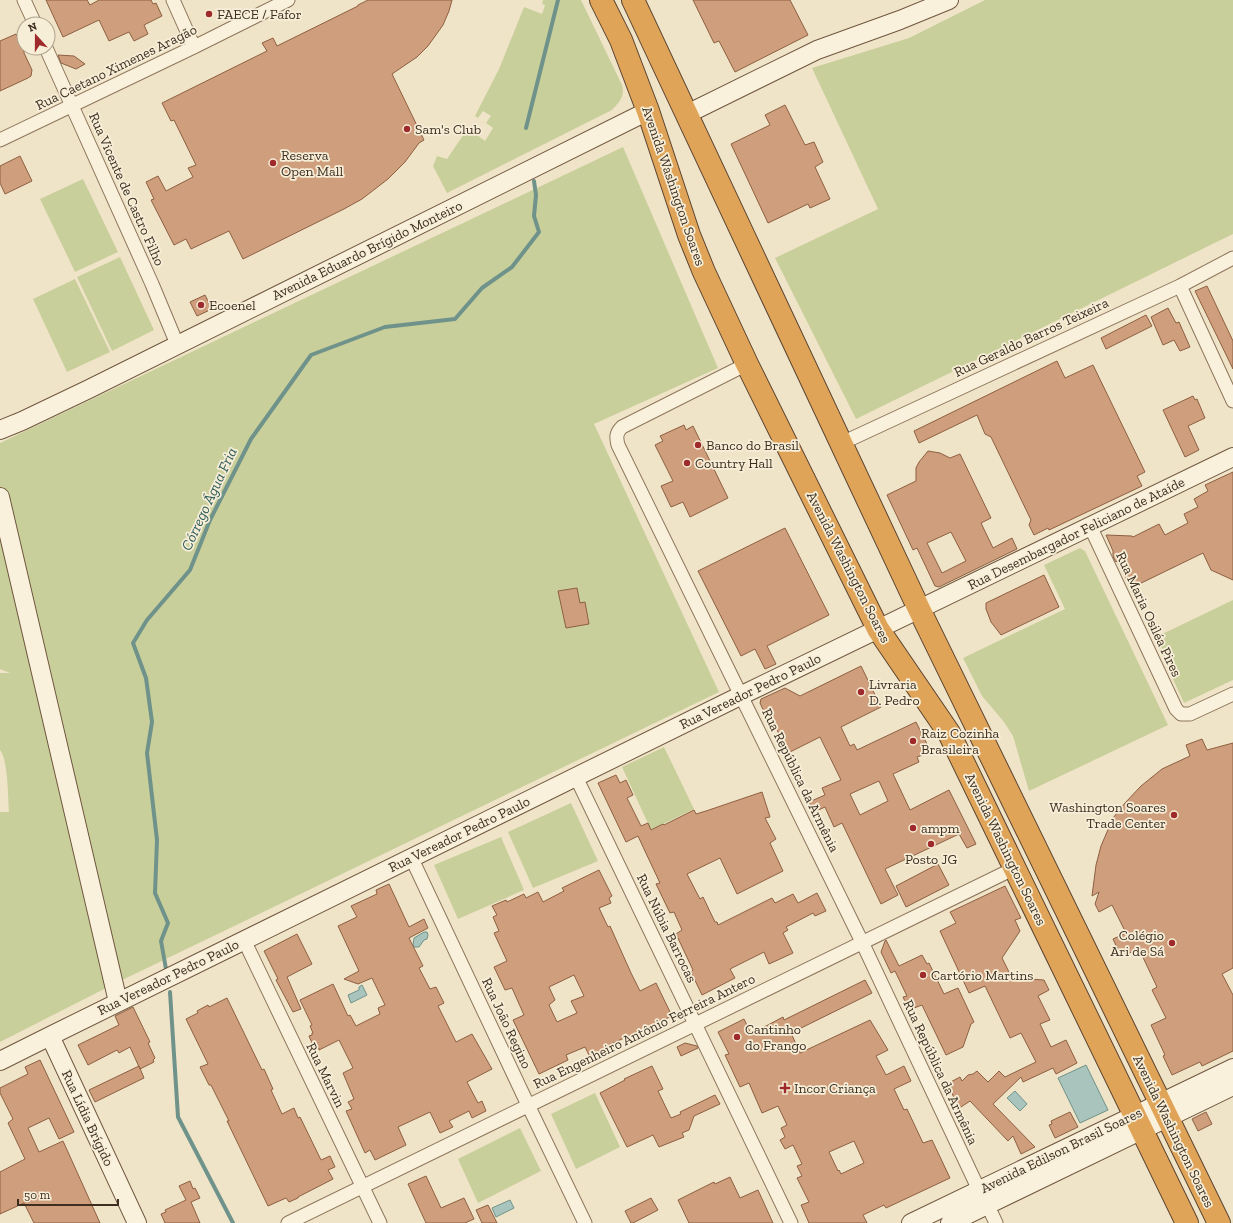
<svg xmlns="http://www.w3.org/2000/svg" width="1233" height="1223" font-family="'Zilla Slab',serif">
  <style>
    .green { fill: #c9cf9b }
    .water { fill: #a9c4bc; stroke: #6f938a }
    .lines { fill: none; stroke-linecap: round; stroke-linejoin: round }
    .stream { stroke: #6f938a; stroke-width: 4 }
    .building { fill: #cf9f7d; stroke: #8d5f41; fill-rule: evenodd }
    .street-casing { stroke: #8d765c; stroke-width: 15 }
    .secondary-casing { stroke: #6f573f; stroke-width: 20 }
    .highway-casing { stroke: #5b4430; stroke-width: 24 }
    .street { stroke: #faf1dc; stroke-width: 13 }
    .secondary { stroke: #faf1dc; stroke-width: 18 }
    .highway { stroke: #e0a458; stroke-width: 22 }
    .poi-dot { fill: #9e2a2b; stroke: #f7eed8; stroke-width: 1.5 }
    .labels { text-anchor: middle; stroke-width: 3.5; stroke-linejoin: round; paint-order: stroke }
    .poi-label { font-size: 14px; fill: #3d2e20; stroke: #f7eed8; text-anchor: start }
    .street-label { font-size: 14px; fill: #3d2e20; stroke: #f7eed8 }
    .water-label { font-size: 15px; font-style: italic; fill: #2f5d5a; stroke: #f7eed8 }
  </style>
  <rect width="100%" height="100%" fill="#f0e4c8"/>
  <path class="green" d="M543 0H581L622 85C625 96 620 102 612 110L447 193 433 166 437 156 447 159 468 128 485 141 493 128 486 123 491 116 483 111 478 118 475 116 499 69 524 7 542 14 545 5 542 4Z
    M985 0H1233V234L856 419 775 258 878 209 812 68 909 38Z
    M623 147 718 368 594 424 719 692 114 984 0 1042V812H9C8 798 8 759 0 750V673H10L0 669V443Z
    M83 179 118 252 75 272 40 199Z
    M120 257 154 330 112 351 77 277Z
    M75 279 110 352 67 372 33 299Z
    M1080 548 1085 551 1168 725 1029 791 1013 736 1004 722 982 696 963 658 1065 609 1044 565Z
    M1233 600V680L1184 703 1154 638Z
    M664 747 694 809 651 830 622 767Z
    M571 803 598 861 533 888 508 832Z
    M501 837 524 890 458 919 434 865Z
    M595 1093 620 1147 576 1169 551 1114Z
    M520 1128 541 1171 478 1203 458 1159Z"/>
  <path class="water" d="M424 932H427L428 935 427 939 424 940 419 947H414L413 945 414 938Z
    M362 985 367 995 351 1003 348 995 359 990V987Z
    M1086 1065 1108 1110 1080 1123 1058 1078Z
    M1015 1091 1027 1104 1020 1111 1007 1098Z
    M510 1200 514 1208 496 1217 492 1208Z"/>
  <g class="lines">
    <path class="stream" d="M526 128 558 0
      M166 969 161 941 168 923 155 893 157 840 147 753 152 722 146 678 133 643 147 620 190 570 210 520 251 439 311 355 385 327 455 319 482 288 512 267 539 232 534 216 536 195 534 181
      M170 992 178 1117 233 1223"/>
  </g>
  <path class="building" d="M46 0H87L90 5 99 0H151L153 4 156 3 162 16 144 25 148 34 134 41 129 32 109 41 99 20 63 37Z
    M368 0H452L449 11 443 25 428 46 417 57 392 74 424 140 419 143 405 162 388 179 362 199 344 209 243 259 229 231 191 249 186 239 174 245 151 200 154 199 146 182 158 176 166 191 193 177 188 168 196 165 174 120 171 121 162 103 267 51 262 43 273 38 277 46 358 6V5Z
    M693 0H790L808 35 735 72 719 41 714 43Z
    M24 32V53L32 70 31 76 28 78 0 91V41L16 34 17 36Z
    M58 55 74 56 85 64 76 69 61 63Z
    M785 105 805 145 814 142 823 162 815 167 830 199 810 208 808 204 768 223 731 144 770 125 765 115Z
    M20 156 32 181 5 194 0 183V166Z
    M1207 286 1233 341V369L1195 291Z
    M205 295 212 309 197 316 190 302Z
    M1168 308 1176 323 1179 322 1190 347 1180 351 1174 340 1163 345 1151 317Z
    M1146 315 1152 326 1106 349 1101 338Z
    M1057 361 1065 378 1093 365 1145 472 1137 476 1142 486 1049 530 1048 528 1034 535 1029 525 1031 520 991 437 985 434 977 415 919 443 914 431Z
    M1193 396 1195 400 1197 399 1205 418 1188 426 1199 450 1185 457 1163 410Z
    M684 425 686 430 693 426 728 498 690 517 683 502 671 507 661 486 673 481 655 445 663 441 660 436Z
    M928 451 940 453 950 458 960 454 991 518 981 523 993 548 1012 538 1017 549 939 587 935 586 917 548 913 550 887 495 916 481V468L919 462ZM951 532 966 561 942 573 927 543Z
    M1233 472V580L1211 570 1203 553 1131 588 1118 562 1115 561 1113 556V551L1106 535 1132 536 1133 537 1159 524 1165 535 1188 523 1184 514 1198 507 1194 499 1208 491 1205 485Z
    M785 528 829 615 767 646 776 664 765 669 755 649 741 656 698 571Z
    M1044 575 1059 607 1001 635 991 622 986 609V603Z
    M577 588 580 603 585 602 589 624 566 628 558 591Z
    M861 666 881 707 841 727 850 746 854 744 857 750 916 722 931 752 917 757 919 762 893 774 910 810 949 790 976 844 967 848 959 834 885 869 898 895 881 904 842 823 834 827 825 807 814 812 809 802 825 795 822 788 841 780 820 737 788 753 770 715 766 716 760 703 761 699 785 688 800 696ZM879 781 888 801 860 815 850 794Z
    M1202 739 1207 750 1233 743V968L1222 974 1233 995V1051L1202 1066 1200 1062 1172 1075 1163 1056 1165 1055 1151 1025 1166 1018 1152 990 1157 987 1139 949 1124 955 1119 952 1113 939 1126 933 1112 905 1099 912 1095 904 1099 892 1092 896 1096 865 1101 846 1113 818 1125 803 1141 786 1162 769 1190 756 1186 745Z
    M616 775 620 783 626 780 633 795 627 798 641 826 648 823 651 830 663 824 664 825 694 810 696 814 706 811 762 792 770 817 765 818 776 839 770 843 783 871 737 894 720 858 687 874 700 899 703 897 715 922H717L718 925 772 898 775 903 793 894 798 903 817 893 826 911 815 916 813 913 786 927 788 930 783 933 793 953 769 964 764 952 730 969 735 978 702 995 691 972 693 970 676 934 682 930 674 912 670 913 656 884 660 883 644 849 638 836 626 842 598 783Z
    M938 864 949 885 906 907 896 886Z
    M599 870 612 896 609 898 611 903 599 908 608 927 610 926 631 973 640 991 656 983 672 1016 609 1045 610 1047 590 1057 585 1047 566 1055 568 1060 539 1074 513 1020 524 1015 512 988 505 990 494 967 507 961 494 933 499 931 493 917 497 915 492 906 506 900 507 902 524 894 526 898 538 892 543 902 564 891 562 888ZM574 975 584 996 571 1001 577 1013 557 1022 549 1005 555 1000 549 987Z
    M389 884 409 927 424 919 428 928 409 938 423 966 419 968 430 989 436 987 444 1003 438 1006 456 1042 472 1034 492 1069 467 1082 478 1103 482 1101 486 1111 472 1118 469 1111 449 1121 453 1127 440 1133 430 1112 398 1127 406 1145 375 1160 370 1150 365 1153 346 1111 352 1109 348 1102 354 1099 343 1073 353 1068 339 1040 319 1050V1048L315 1050 309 1036 312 1035V1033H313L310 1026 312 1025 300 1000 333 984 348 1016 350 1015 356 1026 380 1014 378 1008 385 1005 372 978 358 984 344 979 359 971 338 926 357 917 351 906 377 894 376 890Z
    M1005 886 1021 918 1015 920 1020 931 1002 958 1012 978 1044 980 1049 990 1038 996 1050 1020 1040 1024 1051 1047 1066 1040 1077 1063 1056 1074 1053 1068 1023 1082 1021 1077 993 1104 1035 1147 1021 1154 1013 1136 1008 1141 970 1101 958 1109 952 1093 949 1094 945 1085 960 1077 962 1081 968 1075 973 1074 977 1071 988 1082 999 1071 1005 1077 1036 1062 1021 1033 1010 1038 985 986 969 993 940 931 956 923 950 912Z
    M297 934 312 964 287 977 301 1009 293 1012 276 980 278 979 264 951Z
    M886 940 899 966 922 955 927 964 929 963 944 994 958 988 974 1022 971 1024 963 1047 946 1055 922 1005 909 1010 903 997 907 996 895 971 891 973 881 952 885 941Z
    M865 980 872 993 791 1033 800 1053 870 1020 888 1050 876 1056 886 1075 904 1066 911 1081 894 1089 904 1110 907 1109 923 1143 932 1140 950 1178 886 1208 884 1205 863 1215 867 1223H809L801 1205 809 1202 797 1178 802 1176 797 1166 802 1164 793 1145 785 1149 780 1140 785 1137 781 1128 787 1125 778 1106 762 1113 749 1083 740 1087 725 1055 729 1054 718 1032 744 1019 751 1034 783 1017 784 1020ZM854 1141 864 1163 841 1174 839 1170 838 1171 829 1152Z
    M227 998 262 1070 264 1069 273 1089 271 1090 282 1114 294 1108 298 1118 300 1117 321 1160 330 1156 335 1167 328 1170 333 1179 298 1197V1198L289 1202 286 1198 268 1206 227 1121H229L211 1085H209L200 1067 208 1064 186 1019 198 1013 197 1011 208 1005 209 1007Z
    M133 1007 150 1042 148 1043 155 1058 153 1060 154 1062 140 1069 130 1047 119 1053 117 1050 88 1065 78 1045 119 1025 115 1016Z
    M685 1043 697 1046 698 1048 681 1056 677 1047Z
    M40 1060 74 1132 59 1139 49 1118 28 1128 39 1152 63 1141 100 1223H34L24 1203 0 1214V1172L25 1159 8 1123 13 1119 0 1093V1088L28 1074 25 1067Z
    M139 1066 144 1078 95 1102 89 1090Z
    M652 1066 663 1089 658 1091 671 1118 681 1114 680 1112 715 1095 720 1104 694 1116 689 1130 682 1133 684 1137 659 1147 653 1135 627 1147 600 1093 625 1080 624 1079Z
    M1070 1112 1078 1127 1055 1138 1049 1125 1052 1124 1051 1121Z
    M1206 1112 1212 1124 1198 1131 1192 1119Z
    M426 1176 441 1208 464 1198 474 1219 465 1223H426L408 1184Z
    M730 1177 740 1198 758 1190 773 1223H689L678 1200 714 1182 715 1184Z
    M190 1181 193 1189 195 1188 200 1198 191 1202 200 1223H165L161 1214 166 1212 165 1210 186 1200 179 1186Z
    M651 1198 658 1210 633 1223H631L625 1211Z
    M488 1205 497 1223H482L476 1210Z"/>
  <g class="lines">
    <defs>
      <path id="street" d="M24 0 35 24
        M173 0 194 47
        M46 48 152 284 177 344
        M0 140 194 47 288 0
        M1180 286 1233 401
        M747 364 622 427C616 433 616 437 618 445L862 942 979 1190
        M842 443 1180 286 1233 258
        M1090 526 1176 709 1181 714H1190L1233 694
        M576 777 791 1223
        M411 857 528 1105 585 1223
        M244 940 380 1223
        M987 1204 996 1223
        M288 1223 1015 868"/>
      <path id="secondary" d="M687 114 817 50 900 20 949 0
        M0 430 22 421 89 389 648 111
        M0 497 118 1002
        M50 1036 137 1223
        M0 1061 50 1036 742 695 1233 457
        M911 1223 1233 1068
        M950 1223 1233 1086"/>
      <path id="highway" d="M601 0 621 40 648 111 689 235 704 272 747 364 878 629 949 733 1187 1223
        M633 0 919 609 1219 1223"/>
    </defs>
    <use href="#street" class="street-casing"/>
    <use href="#secondary" class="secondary-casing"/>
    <use href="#highway" class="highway-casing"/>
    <use href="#street" class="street"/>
    <use href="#secondary" class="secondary"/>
    <use href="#highway" class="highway"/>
  </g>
  <g class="poi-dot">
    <circle cx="209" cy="14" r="4"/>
    <circle cx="407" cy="129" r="4"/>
    <circle cx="273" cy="163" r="4"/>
    <circle cx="201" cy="305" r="4"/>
    <circle cx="698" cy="445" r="4"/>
    <circle cx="687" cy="463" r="4"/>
    <circle cx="861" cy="692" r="4"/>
    <circle cx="913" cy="741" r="4"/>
    <circle cx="1174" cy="815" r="4"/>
    <circle cx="913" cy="828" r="4"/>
    <circle cx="931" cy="844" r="4"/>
    <circle cx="1172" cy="943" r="4"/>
    <circle cx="923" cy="975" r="4"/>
    <circle cx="737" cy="1037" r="4"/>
    <path d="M783 1082h4v4h4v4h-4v4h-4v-4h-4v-4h4z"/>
  </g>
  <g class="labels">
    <g class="poi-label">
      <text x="217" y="19">FAECE / Fafor</text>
      <text x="415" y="134">Sam's Club</text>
      <text x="281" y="160">Reserva<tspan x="281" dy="16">Open Mall</tspan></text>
      <text x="209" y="310">Ecoenel</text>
      <text x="706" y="450">Banco do Brasil</text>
      <text x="695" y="468">Country Hall</text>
      <text x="869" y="689">Livraria<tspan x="869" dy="16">D. Pedro</tspan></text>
      <text x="921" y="738">Raiz Cozinha<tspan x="921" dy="16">Brasileira</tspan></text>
      <text x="1166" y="812" text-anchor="end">Washington Soares<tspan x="1166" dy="16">Trade Center</tspan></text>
      <text x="921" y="833">ampm</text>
      <text x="931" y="864" text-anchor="middle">Posto JG</text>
      <text x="1164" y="940" text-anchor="end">Colégio<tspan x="1164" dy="16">Ari de Sá</tspan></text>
      <text x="931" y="980">Cartório Martins</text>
      <text x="745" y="1034">Cantinho<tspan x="745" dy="16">do Frango</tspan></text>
      <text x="794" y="1093">Incor Criança</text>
    </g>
    <g class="street-label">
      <text transform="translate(116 67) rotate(-26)" y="5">Rua Caetano Ximenes Aragão</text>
      <text transform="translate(674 186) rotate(71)" y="5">Avenida Washington Soares</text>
      <text transform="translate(127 189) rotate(66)" y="5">Rua Vicente de Castro Filho</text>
      <text transform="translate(367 250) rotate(-26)" y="5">Avenida Eduardo Brígido Monteiro</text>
      <text transform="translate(1031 337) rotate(-25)" y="5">Rua Geraldo Barros Teixeira</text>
      <text transform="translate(1076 533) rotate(-26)" y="5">Rua Desembargador Feliciano de Ataíde</text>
      <text transform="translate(849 567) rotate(63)" y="5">Avenida Washington Soares</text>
      <text transform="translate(1149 614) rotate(65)" y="5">Rua Maria Osiléa Pires</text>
      <text transform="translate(750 691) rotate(-26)" y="5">Rua Vereador Pedro Paulo</text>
      <text transform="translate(801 780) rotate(64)" y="5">Rua República da Armênia</text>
      <text transform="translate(459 834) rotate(-26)" y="5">Rua Vereador Pedro Paulo</text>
      <text transform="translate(1006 849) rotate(64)" y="5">Avenida Washington Soares</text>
      <text transform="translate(667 928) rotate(64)" y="5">Rua Núbia Barrocas</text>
      <text transform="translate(168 977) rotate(-26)" y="5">Rua Vereador Pedro Paulo</text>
      <text transform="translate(507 1023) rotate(65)" y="5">Rua João Regino</text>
      <text transform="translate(644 1031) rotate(-26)" y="5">Rua Engenheiro Antônio Ferreira Antero</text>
      <text transform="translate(941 1072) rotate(65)" y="5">Rua República da Armênia</text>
      <text transform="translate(326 1075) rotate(64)" y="5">Rua Marvin</text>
      <text transform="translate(88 1118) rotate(65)" y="5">Rua Lídia Brígido</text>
      <text transform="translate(1174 1131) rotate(64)" y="5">Avenida Washington Soares</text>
      <text transform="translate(1061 1150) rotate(-26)" y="5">Avenida Edilson Brasil Soares</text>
    </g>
    <g class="water-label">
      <text transform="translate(209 499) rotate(-65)" y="5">Córrego Água Fria</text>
    </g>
  </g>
  <g transform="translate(36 36) rotate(339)"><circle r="19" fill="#f7eed8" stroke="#ada18e"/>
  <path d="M0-3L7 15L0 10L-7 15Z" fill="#9e2a2b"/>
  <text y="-6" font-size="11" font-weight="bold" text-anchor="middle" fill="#3d2e20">N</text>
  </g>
  <path d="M18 1199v6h100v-6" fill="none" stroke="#3d2e20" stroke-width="2"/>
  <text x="24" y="1199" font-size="12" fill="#3d2e20" stroke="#f7eed8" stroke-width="3" paint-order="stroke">50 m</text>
</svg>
